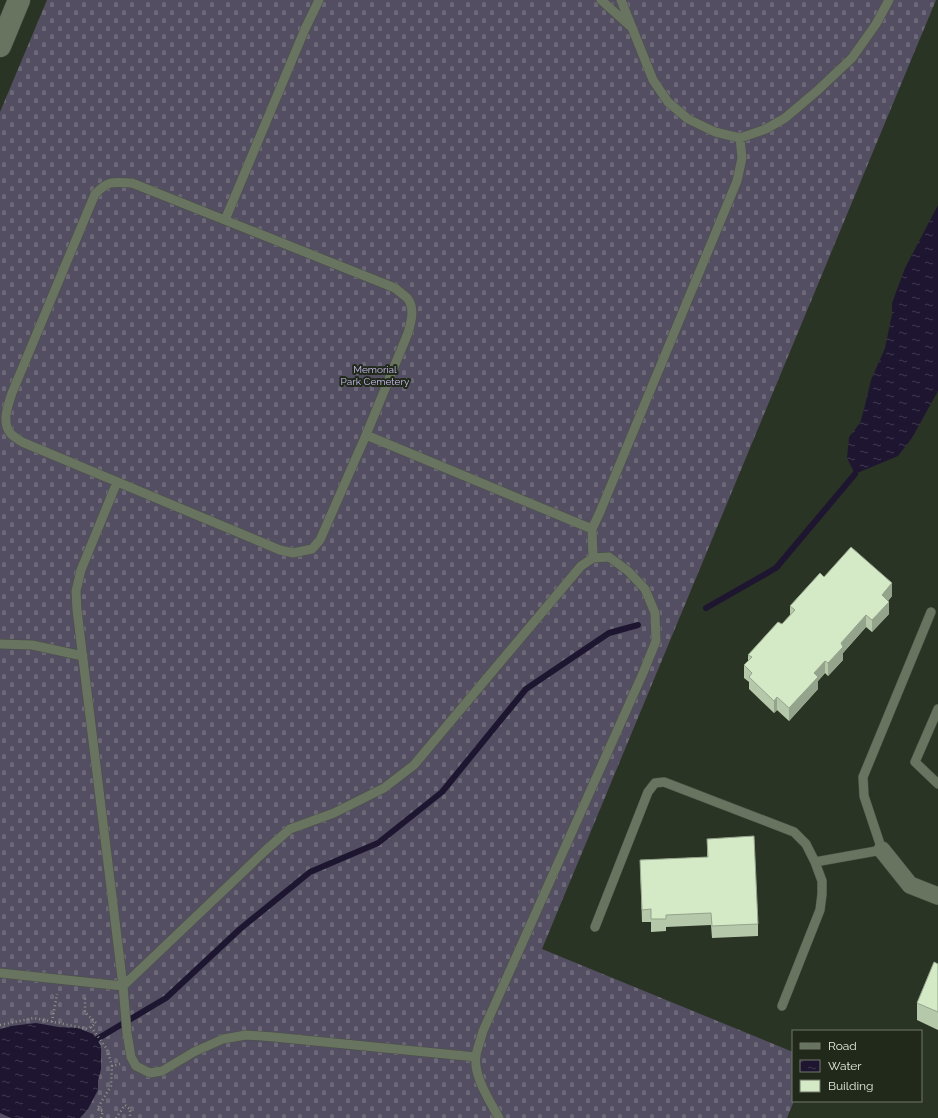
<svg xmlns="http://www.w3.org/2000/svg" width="938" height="1118" font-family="Raleway,sans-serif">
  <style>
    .cemetery { fill: url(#cemetery-stones) }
    .water { fill: url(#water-ripples) }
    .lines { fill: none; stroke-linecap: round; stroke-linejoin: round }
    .stream { stroke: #1e1630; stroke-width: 6 }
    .lane-casing { stroke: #4a5243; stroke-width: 10 }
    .street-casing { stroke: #4a5243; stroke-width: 18 }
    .secondary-casing { stroke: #4a5243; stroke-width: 23 }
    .path { stroke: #8f9789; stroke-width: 2.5; stroke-dasharray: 1 3; stroke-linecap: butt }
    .lane { stroke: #687360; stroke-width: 9 }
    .street { stroke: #687360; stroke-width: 17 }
    .secondary { stroke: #687360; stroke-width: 22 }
    .wall { fill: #b6c8aa }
    .shaded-wall { fill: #94a38b }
    .building { fill: #d4e9c6; stroke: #94a38b }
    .labels { text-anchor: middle; stroke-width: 4; stroke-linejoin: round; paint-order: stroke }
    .park-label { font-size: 10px; fill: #cbbcf6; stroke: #212a1a }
  </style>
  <defs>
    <pattern id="cemetery-stones" width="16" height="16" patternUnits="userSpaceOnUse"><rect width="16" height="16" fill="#534e62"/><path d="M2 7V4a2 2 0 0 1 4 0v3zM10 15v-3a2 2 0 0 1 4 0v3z" fill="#6c6878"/></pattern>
    <pattern id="water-ripples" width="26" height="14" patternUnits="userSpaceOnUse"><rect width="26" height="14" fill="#1e1630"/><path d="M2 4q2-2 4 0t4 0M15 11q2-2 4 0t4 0" fill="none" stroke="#3f384e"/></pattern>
  </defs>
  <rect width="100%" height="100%" fill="#2a3424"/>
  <path class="cemetery" d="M47 0H936L542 949 793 1052 794 1101 787 1118H0V112Z"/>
  <path class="water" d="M938 205V391L912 438 898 456 855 474 847 458 849 437 860 423 864 409 871 380 885 348 892 314V303L905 268Z
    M36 1023 59 1027 78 1028 93 1034 101 1046V1069L98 1081V1090L88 1109 80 1118H11L0 1113V1029L11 1026Z"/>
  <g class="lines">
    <path class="stream" d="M706 608 776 568 855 474
      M97 1039 166 998 240 929 310 872 378 843 442 792 526 689 609 633 638 625"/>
    <defs>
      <path id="lane" d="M601 0 630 26
        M740 138 766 129 785 118 817 91 852 58 876 24 889 0
        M225 220 305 29 319 0
        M366 435 408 333C411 322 415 309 408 299 405 295 399 292 395 288L132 183C113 182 109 180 95 194L12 393C8 405 1 423 11 434 14 437 18 439 22 442L280 550 293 553 312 549 320 540 366 435 592 529 593 558
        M117 482 81 570 76 591 77 610 123 986 127 1033 131 1057 136 1066 150 1073 162 1071 194 1052 223 1039 246 1035 274 1037 476 1057
        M592 529 600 512 737 181 742 158 740 138 715 132 688 119 668 102 653 80 621 0
        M0 644 32 645 83 656
        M938 709 915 762 938 784
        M815 862 882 850 864 796 863 777 931 612
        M595 927 648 792 655 783 664 782 794 832 806 844 815 862 822 881V894L820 910 782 1006
        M0 973 123 986 267 849 290 829 334 813 384 788 414 765 581 566 593 558 609 557 628 571 645 589 655 613 656 641 643 673 483 1031C481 1039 477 1048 476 1056 473 1076 490 1101 499 1118"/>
      <path id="street" d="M882 850 910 885 938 896"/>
      <path id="secondary" d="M0 46 19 0"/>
    </defs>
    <use href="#lane" class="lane-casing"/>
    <use href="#street" class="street-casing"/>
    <use href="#secondary" class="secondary-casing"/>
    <path class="path" d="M52 1022 57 994
      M0 1025 34 1018 88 1029 96 1023 85 1012V996
      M91 1027 107 1049 112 1066
      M101 1118 103 1111 97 1109 111 1086 112 1066 120 1064
      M116 1118 125 1105 130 1109V1118"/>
    <use href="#lane" class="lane"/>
    <use href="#street" class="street"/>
    <use href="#secondary" class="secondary"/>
  </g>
  <path class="wall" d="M824 577 892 596 888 601 889 614 872 632 866 627 843 653V660L828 676 825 673 818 681V689L789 721 777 710 774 713 749 689V682L744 678V665L748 661V655L782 624 790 615V606Z
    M707 839 758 924V936L712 938 711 925 666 927V931L651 932V922H642L640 860 707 857Z
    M938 964V1030L917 1020V1003Z"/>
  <path class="shaded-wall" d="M892 583V596L882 608V595Z
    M889 602V614L872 632V620Z
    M866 615V627L843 653V660L828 676V663L841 643Z
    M825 661V673L818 681V689L789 721V708L814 673Z
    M777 697V710L774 713V701Z"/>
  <path class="building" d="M851 547 892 583 882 595 889 602 872 620 866 615 841 643 843 647 828 663 825 661 814 673 818 677 789 708 777 697 774 701 749 677 752 673 744 665 752 657 748 655 778 622 782 624 795 610 790 606 820 573 824 577Z
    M754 836 758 924 712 926 711 913 666 915V919H651V909L642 910 640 860 708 857 707 839Z
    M934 962 938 964V1012L917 1003Z"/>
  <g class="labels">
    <g class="park-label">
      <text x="375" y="373">Memorial<tspan x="375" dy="12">Park Cemetery</tspan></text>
    </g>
  </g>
  <rect x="792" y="1030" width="130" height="72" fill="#212a1a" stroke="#6f7769"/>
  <rect x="800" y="1043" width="20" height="6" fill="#687360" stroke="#6f7769"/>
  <text x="828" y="1050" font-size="12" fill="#e5ebe0">Road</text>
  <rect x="800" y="1060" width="20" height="12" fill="url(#water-ripples)" stroke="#6f7769"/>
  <text x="828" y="1070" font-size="12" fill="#e5ebe0">Water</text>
  <rect x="800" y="1080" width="20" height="12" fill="#d4e9c6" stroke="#6f7769"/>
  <text x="828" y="1090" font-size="12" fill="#e5ebe0">Building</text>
</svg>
